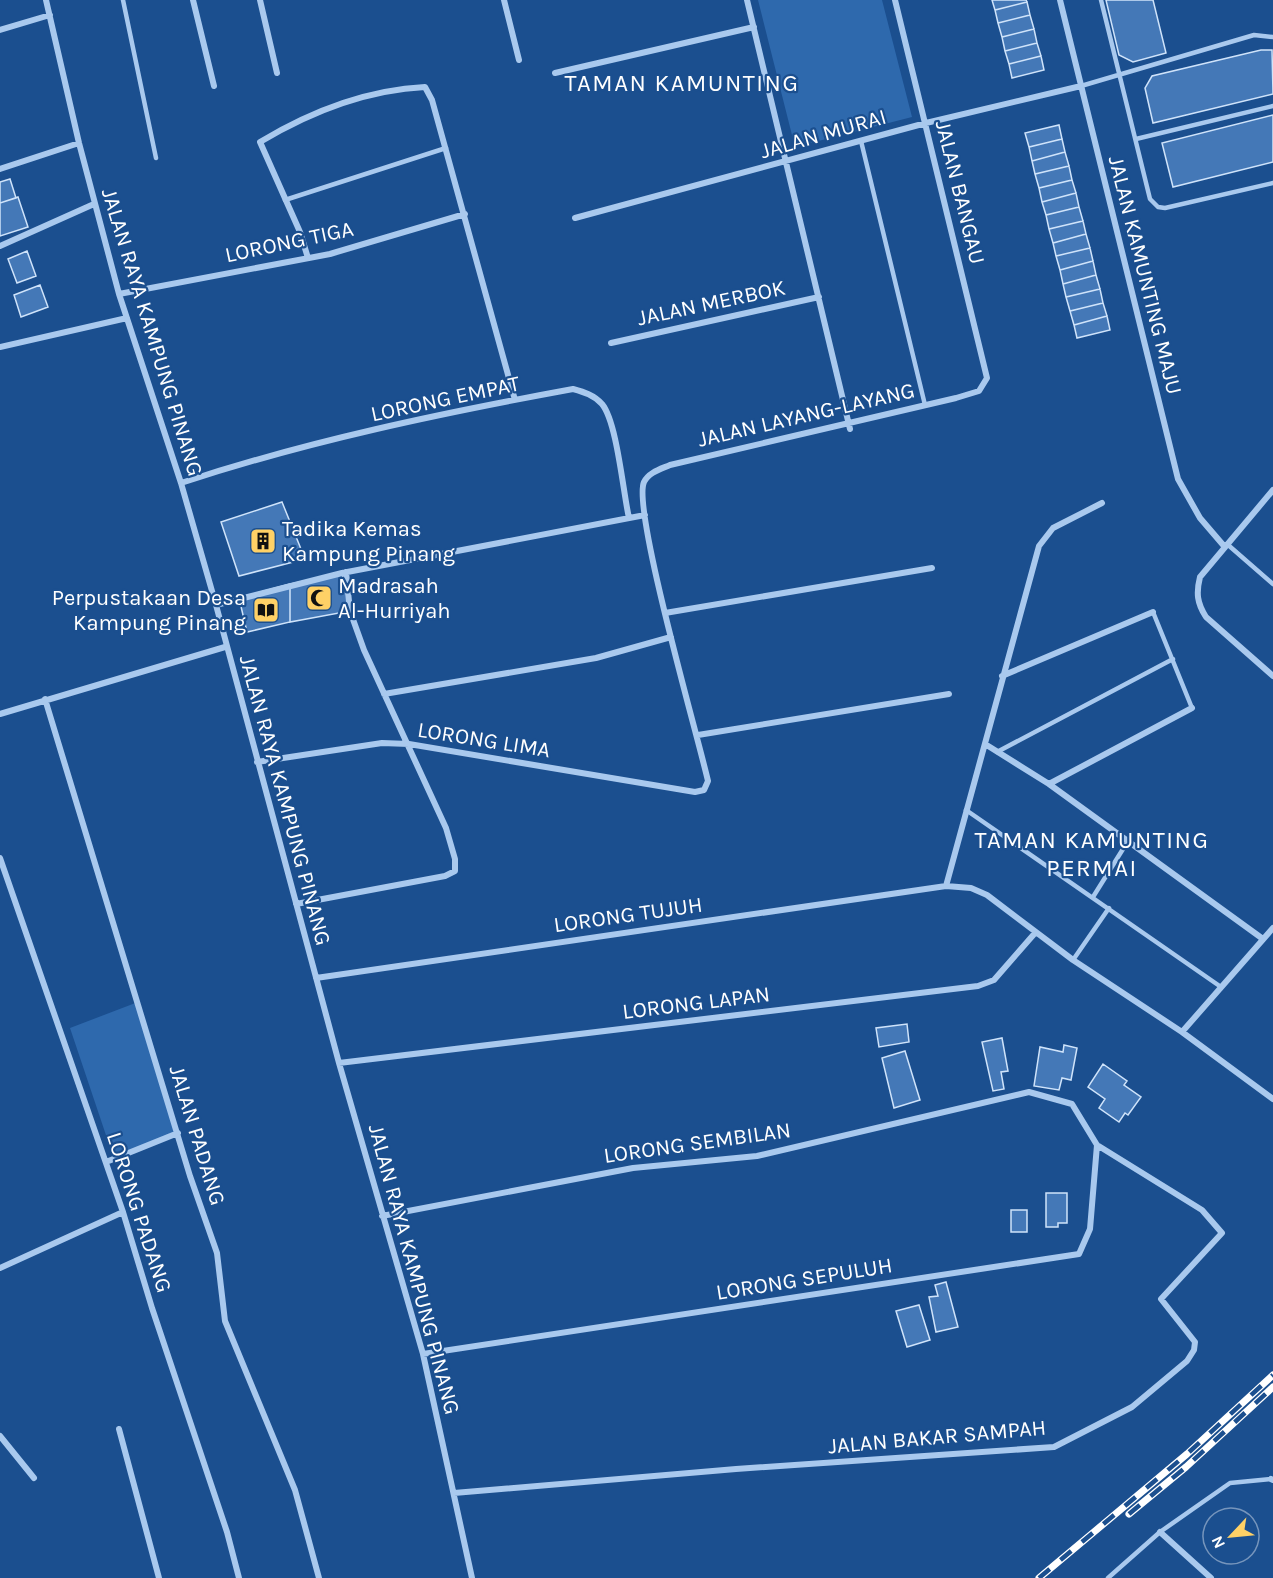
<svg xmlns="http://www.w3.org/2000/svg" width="1273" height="1578" font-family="Karla,sans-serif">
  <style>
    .green { fill: #2e69ad }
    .building { fill: #4478b7; stroke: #cfe3fa; stroke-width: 1.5 }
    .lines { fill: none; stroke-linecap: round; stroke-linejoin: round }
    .lane { stroke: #a9c9ee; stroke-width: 4.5 }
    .street { stroke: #a9c9ee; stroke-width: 6 }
    .rail-casing { stroke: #fff; stroke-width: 7 }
    .rail { stroke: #1b4f8f; stroke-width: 4.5; stroke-dasharray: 14; stroke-linecap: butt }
    .labels { text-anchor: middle; stroke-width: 4.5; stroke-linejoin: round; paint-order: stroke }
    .street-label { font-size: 22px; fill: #fff; stroke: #1b4f8f }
    .poi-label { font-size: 22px; fill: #fff; stroke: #1b4f8f; text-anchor: start }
    .neighbourhood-label { font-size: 24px; letter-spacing: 1.5px; fill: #fff; stroke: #1b4f8f }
  </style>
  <rect width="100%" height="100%" fill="#1b4f8f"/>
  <path class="green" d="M758 0H882L912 117 795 147Z
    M138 1002 178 1133 114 1159 70 1028Z"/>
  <path class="building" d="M992 0H1026L1027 2 995 10Z
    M1106 0H1153L1166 53 1133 62 1119 55Z
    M1027 2 1030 15 998 23 995 10Z
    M1030 15 1034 29 1002 37 998 23Z
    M1034 29 1037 43 1005 51 1002 37Z
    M1037 43 1041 56 1009 64 1005 51Z
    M1261 50H1272L1273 94 1153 123 1145 88 1152 76Z
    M1041 56 1044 70 1012 78 1009 64Z
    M1273 115V162L1173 187 1162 143Z
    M1059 125 1062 139 1029 147 1025 133Z
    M1062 139 1065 152 1032 161 1029 147Z
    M1065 152 1069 166 1035 174 1032 161Z
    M1069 166 1072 180 1039 188 1035 174Z
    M10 179 16 198 0 203V182Z
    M1072 180 1076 193 1042 202 1039 188Z
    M1076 193 1079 207 1046 215 1042 202Z
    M18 197 28 227 0 236V203Z
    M1079 207 1083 221 1049 229 1046 215Z
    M1083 221 1086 234 1053 243 1049 229Z
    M1086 234 1090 248 1056 256 1053 243Z
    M1090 248 1093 261 1060 270 1056 256Z
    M27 251 36 276 17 283 8 259Z
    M1093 261 1096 275 1063 284 1060 270Z
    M1096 275 1100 289 1066 297 1063 284Z
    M40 285 48 307 21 317 14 295Z
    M1100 289 1103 303 1070 311 1066 297Z
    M1103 303 1107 316 1074 325 1070 311Z
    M1107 316 1110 330 1077 338 1074 325Z
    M282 502 305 559 239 576 221 522Z
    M342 573 350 611 290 622V584Z
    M290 584V622L247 632 239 598Z
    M907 1024 909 1042 879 1047 876 1028Z
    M1002 1038 1008 1071 1001 1072 1004 1089 993 1091 982 1042Z
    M1064 1045 1077 1048 1071 1080 1062 1078 1059 1090 1034 1086 1040 1047 1063 1052Z
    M905 1051 920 1100 894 1108 882 1058Z
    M1103 1064 1127 1081 1124 1085 1141 1097 1128 1115 1125 1113 1119 1122 1099 1108 1105 1099 1088 1087Z
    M1046 1193H1067V1223H1058V1227H1046Z
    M1011 1210H1027V1232H1011Z
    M946 1282 958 1327 936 1332 929 1297 938 1296 935 1285Z
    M919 1305 930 1340 907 1347 896 1311Z"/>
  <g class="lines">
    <path class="lane" d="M123 0 156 158
      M1101 0 1150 199 1158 207 1165 208 1273 183
      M1081 86 1254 35 1273 37
      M1136 139 1273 106
      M861 141 925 405
      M285 200 446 148
      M1227 544 1273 584
      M1153 612 1192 708
      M997 752 1173 659
      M966 810 1221 987
      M1093 897 1128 841
      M1073 960 1109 908
      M1108 1578 1160 1532 1230 1483 1271 1479"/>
    <path class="street" d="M46 0 79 143 119 294 181 483 216 605 339 1063 423 1354 472 1578
      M193 0 214 86
      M260 0 277 73
      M504 0 519 60
      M747 0 850 429
      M1060 0 1178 479 1200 518 1224 546
      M0 30 50 15
      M555 73 754 27
      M0 169 79 143
      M575 218 926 123 1081 86
      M0 246 94 204
      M308 258 300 232 260 142C310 112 366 90 425 87L432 100 515 400
      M119 294 330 254 465 214
      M611 343 819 297
      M0 347 127 318
      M181 483C308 441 442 413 573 389 584 392 594 395 602 404 617 422 623 492 629 518
      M1273 490 1200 577C1196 593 1197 603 1206 617L1273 676
      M216 605 342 573 645 515
      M665 613 932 568
      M1002 676 1153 612
      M384 694 596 658 671 637
      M45 699 190 1176 217 1253 225 1321 295 1490 319 1578
      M0 714 225 647
      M698 735 949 694
      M985 744 1049 784 1263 939
      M257 762 382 743 409 744 695 792 704 790 708 781C698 737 632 509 644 482 649 472 661 469 670 465L956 398 979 391 987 378 895 0
      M1049 784 1192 708
      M0 858 123 1212 152 1308 227 1532 239 1578
      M946 886 1039 546 1053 528 1102 503
      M296 904 445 876 455 871V859L446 828 364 650 350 611 346 572
      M316 978 946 886 971 888 987 895 1073 960 1182 1032 1273 1099
      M1182 1032 1273 928
      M339 1063 978 986 994 980 1035 933
      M106 1162 178 1133
      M382 1216 633 1168 757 1156 1029 1092 1072 1104 1097 1145 1202 1210 1222 1233 1161 1299 1195 1342 1194 1350 1187 1361 1132 1407 1054 1447 736 1469 454 1493
      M0 1268 123 1212
      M423 1354 1079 1254 1090 1229 1097 1145
      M119 1429 159 1578
      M0 1436 34 1478
      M1271 1479 1273 1480
      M1160 1532 1211 1578"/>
    <defs>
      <path id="rail" d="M1129 1514 1186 1467 1273 1387
        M1039 1578 1187 1454 1273 1375"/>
    </defs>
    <use href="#rail" class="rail-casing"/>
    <use href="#rail" class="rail"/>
  </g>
  <defs>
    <symbol id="building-square" viewBox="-11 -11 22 22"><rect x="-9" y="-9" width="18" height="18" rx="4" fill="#ffd166" stroke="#1b4f8f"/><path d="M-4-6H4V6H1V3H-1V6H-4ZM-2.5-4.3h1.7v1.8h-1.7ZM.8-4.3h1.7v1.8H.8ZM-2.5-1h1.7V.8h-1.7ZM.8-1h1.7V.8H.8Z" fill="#111"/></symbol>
    <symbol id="mosque-square" viewBox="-11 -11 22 22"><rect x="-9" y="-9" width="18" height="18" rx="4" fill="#ffd166" stroke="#1b4f8f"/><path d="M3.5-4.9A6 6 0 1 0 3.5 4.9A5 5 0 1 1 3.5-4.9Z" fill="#111"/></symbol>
    <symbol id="library-square" viewBox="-11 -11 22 22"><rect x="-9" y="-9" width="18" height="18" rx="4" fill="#ffd166" stroke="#1b4f8f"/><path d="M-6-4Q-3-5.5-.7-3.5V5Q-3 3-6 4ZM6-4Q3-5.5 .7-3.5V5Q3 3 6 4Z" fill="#111"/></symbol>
  </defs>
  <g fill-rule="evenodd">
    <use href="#building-square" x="248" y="526" width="30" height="30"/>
    <use href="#mosque-square" x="304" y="583" width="30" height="30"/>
    <use href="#library-square" x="251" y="595" width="30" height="30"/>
  </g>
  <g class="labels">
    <g class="street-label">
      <text transform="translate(823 133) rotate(-16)" y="8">JALAN MURAI</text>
      <text transform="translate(961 192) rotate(76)" y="8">JALAN BANGAU</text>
      <text transform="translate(289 241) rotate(-12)" y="8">LORONG TIGA</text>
      <text transform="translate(1146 275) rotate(76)" y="8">JALAN KAMUNTING MAJU</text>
      <text transform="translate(711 302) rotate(-12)" y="8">JALAN MERBOK</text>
      <text transform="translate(153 332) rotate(73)" y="8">JALAN RAYA KAMPUNG PINANG</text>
      <text transform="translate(445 398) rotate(-12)" y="8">LORONG EMPAT</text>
      <text transform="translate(806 414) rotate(-13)" y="8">JALAN LAYANG-LAYANG</text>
      <text transform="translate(484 739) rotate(9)" y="8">LORONG LIMA</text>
      <text transform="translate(286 800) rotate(75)" y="8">JALAN RAYA KAMPUNG PINANG</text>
      <text transform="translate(628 914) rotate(-8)" y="8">LORONG TUJUH</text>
      <text transform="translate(696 1002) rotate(-7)" y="8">LORONG LAPAN</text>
      <text transform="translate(198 1135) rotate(73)" y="8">JALAN PADANG</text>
      <text transform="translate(697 1142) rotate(-8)" y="8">LORONG SEMBILAN</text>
      <text transform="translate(140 1212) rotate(72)" y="8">LORONG PADANG</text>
      <text transform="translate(415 1269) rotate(75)" y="8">JALAN RAYA KAMPUNG PINANG</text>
      <text transform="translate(804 1278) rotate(-9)" y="8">LORONG SEPULUH</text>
      <text transform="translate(937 1436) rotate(-5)" y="8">JALAN BAKAR SAMPAH</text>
    </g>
    <g class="poi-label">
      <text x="282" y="536">Tadika Kemas<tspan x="282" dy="25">Kampung Pinang</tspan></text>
      <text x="338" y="593">Madrasah<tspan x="338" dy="25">Al-Hurriyah</tspan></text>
      <text x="246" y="605" text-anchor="end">Perpustakaan Desa<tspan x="246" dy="25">Kampung Pinang</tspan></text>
    </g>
    <g class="neighbourhood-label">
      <text x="682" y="91">TAMAN KAMUNTING</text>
      <text x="1092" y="848">TAMAN KAMUNTING<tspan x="1092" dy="28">PERMAI</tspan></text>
    </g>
  </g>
  <g transform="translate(1231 1536) rotate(244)"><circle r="28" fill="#1b4f8f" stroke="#7695bc" stroke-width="1.5"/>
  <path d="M0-4.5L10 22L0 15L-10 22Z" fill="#ffd166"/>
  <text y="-9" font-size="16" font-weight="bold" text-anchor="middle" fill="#ffffff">N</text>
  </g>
</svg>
